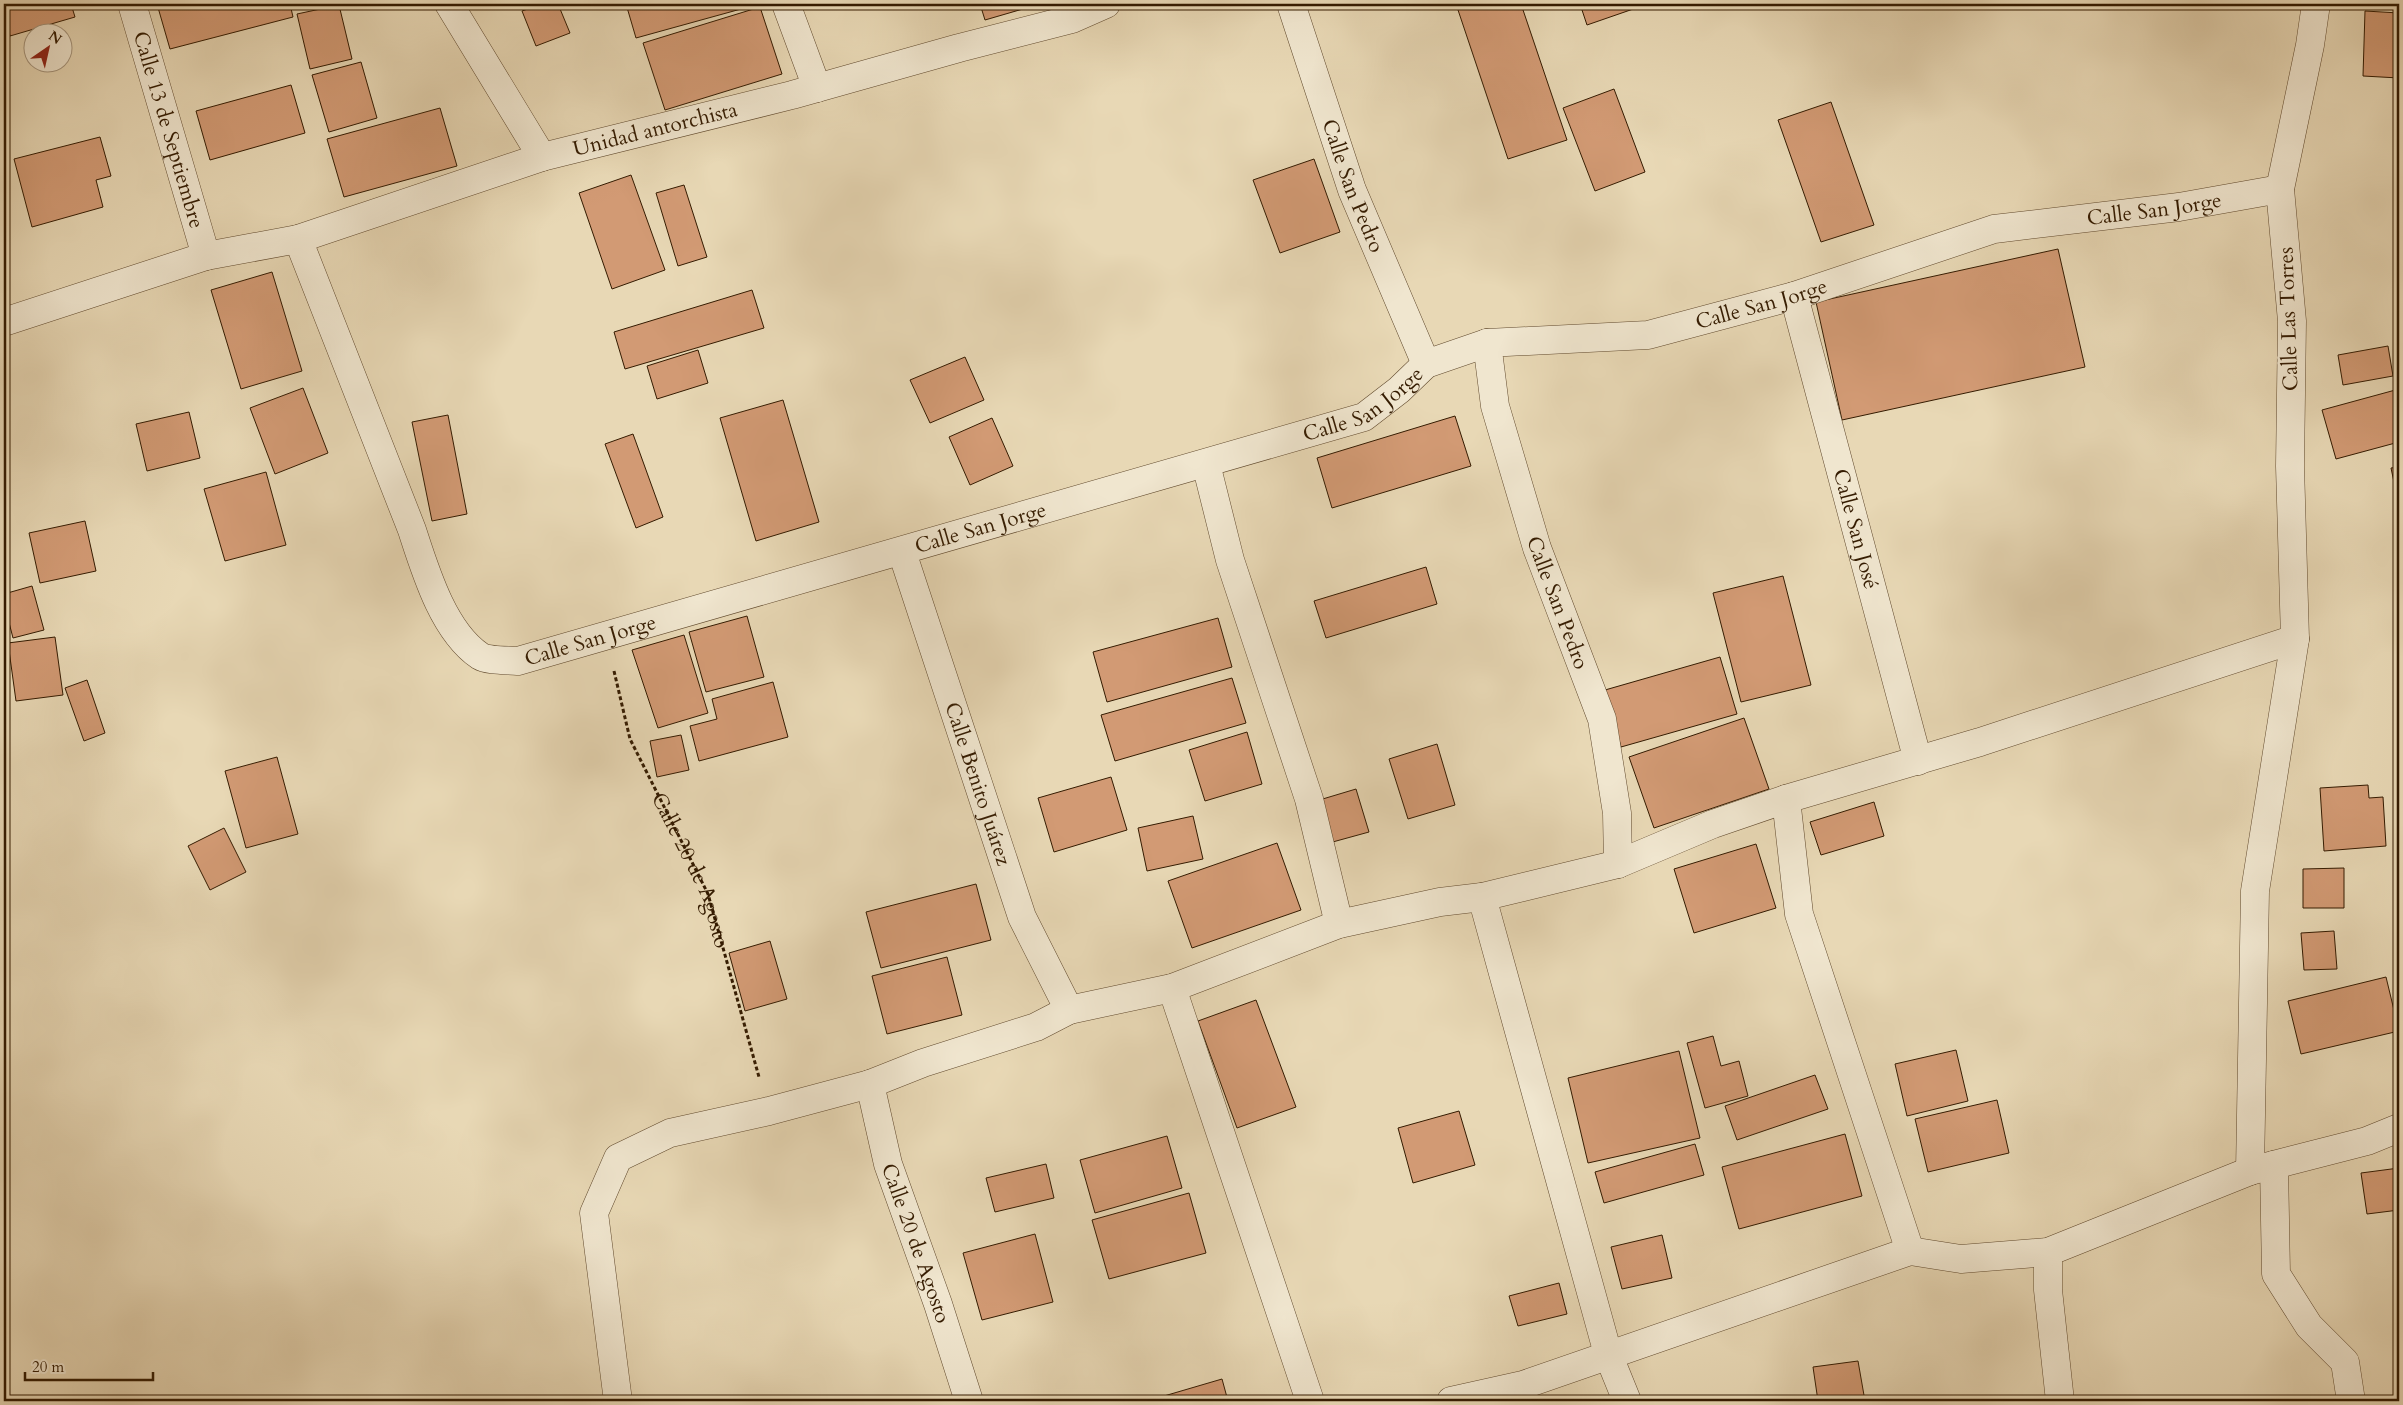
<svg xmlns="http://www.w3.org/2000/svg" width="2403" height="1405" font-family="Cardo,serif">
  <style>
    .building { fill: #d29a74; stroke: #341b01 }
    .lines { fill: none; stroke-linecap: round; stroke-linejoin: round }
    .minor-casing { stroke: #614a2e; stroke-width: 29 }
    .path { stroke: #341b01; stroke-width: 3; stroke-dasharray: 4 2.5; stroke-linecap: butt }
    .minor { stroke: #f0e6cf; stroke-width: 28 }
    .labels { text-anchor: middle; stroke-width: 4.5; stroke-linejoin: round; paint-order: stroke }
    .street-label { font-size: 21px; fill: #341b01; stroke: #f0e6cf }
  </style>
  <rect width="100%" height="100%" fill="#e8d8b5"/>
  <filter id="stains"><feTurbulence type="fractalNoise" baseFrequency=".004" numOctaves="4"/><feColorMatrix values="0 0 0 0 .2 0 0 0 0 .09 0 0 0 0 .02 0 0 0 .5 -.17"/></filter>
  <radialGradient id="worn" r=".72"><stop offset=".6" stop-color="#630" stop-opacity="0"/><stop offset="1" stop-color="#630" stop-opacity=".3"/></radialGradient>
  <path class="building" d="M13 4H71L75 17 10 36 4 10 13 7Z
    M157 4H290L293 17 170 49Z
    M542 4H558L570 33 536 46 522 11Z
    M626 4H759L636 38Z
    M980 4H1040L985 20Z
    M1456 4H1521L1567 140 1508 159Z
    M1580 4H1637L1639 7 1587 25Z
    M339 5 352 59 310 69 297 14Z
    M760 7 782 74 665 110 643 43Z
    M2365 11 2399 13V78L2363 76Z
    M361 62 377 118 329 132 312 75Z
    M291 85 305 133 210 160 196 111Z
    M1614 89 1645 172 1595 191 1563 108Z
    M1831 102 1874 225 1821 242 1778 120Z
    M440 108 457 166 344 197 327 139Z
    M100 137 111 176 96 180 103 207 32 227 14 159Z
    M1314 159 1340 232 1280 253 1253 180Z
    M631 175 665 270 612 289 579 193Z
    M684 185 707 257 678 266 656 193Z
    M2058 249 2085 367 1842 420 1816 302Z
    M272 272 302 371 241 389 211 290Z
    M752 290 764 328 625 369 614 332Z
    M2388 346 2393 376 2343 385 2338 355Z
    M698 350 708 383 657 399 647 366Z
    M965 357 984 400 930 423 910 380Z
    M303 388 328 453 275 474 250 408Z
    M2399 389V442L2336 459 2322 410Z
    M783 400 819 522 756 541 720 418Z
    M189 412 200 458 147 471 136 424Z
    M448 415 467 514 432 521 412 422Z
    M1455 416 1471 466 1332 508 1317 458Z
    M992 418 1013 466 970 485 949 437Z
    M633 434 663 517 636 528 605 444Z
    M2399 467V506L2391 468Z
    M266 472 286 545 225 561 204 489Z
    M85 521 96 571 40 583 29 533Z
    M1426 567 1437 604 1326 638 1314 601Z
    M1783 576 1811 685 1741 702 1713 593Z
    M32 586 44 630 13 638 4 603V594Z
    M747 616 764 677 706 692 689 632Z
    M1218 618 1232 667 1107 702 1093 652Z
    M684 635 708 713 658 728 632 650Z
    M55 637 63 695 16 701 8 643Z
    M1720 657 1737 714 1621 747 1605 690Z
    M1232 678 1246 723 1115 761 1101 715Z
    M87 680 105 733 84 741 65 688Z
    M773 682 788 737 699 761 690 726 717 719 712 699Z
    M1744 718 1769 789 1654 828 1629 757Z
    M1247 732 1262 784 1205 801 1189 750Z
    M681 735 689 770 657 777 650 741Z
    M1437 744 1455 805 1408 819 1389 759Z
    M277 757 298 834 246 848 225 771Z
    M1111 777 1127 830 1054 852 1038 798Z
    M2368 785 2369 798 2383 797 2386 846 2324 851 2320 788Z
    M1356 789 1369 832 1329 843 1316 801Z
    M1874 802 1884 836 1821 855 1810 822Z
    M1193 816 1203 859 1147 871 1138 828Z
    M224 828 246 872 210 890 188 846Z
    M1277 843 1301 910 1192 948 1168 881Z
    M1756 844 1776 908 1694 933 1674 869Z
    M2344 868V908H2303V869Z
    M976 884 991 940 881 968 866 912Z
    M2334 931 2337 969 2304 970 2301 933Z
    M770 941 787 999 745 1011 729 953Z
    M947 957 962 1015 887 1034 872 976Z
    M2386 977 2399 1031 2301 1054 2288 1001Z
    M1256 1000 1296 1107 1237 1128 1198 1021Z
    M1713 1036 1721 1066 1739 1061 1748 1096 1705 1108 1687 1043Z
    M1956 1050 1968 1101 1907 1116 1895 1064Z
    M1679 1051 1700 1138 1588 1163 1568 1078Z
    M1815 1075 1828 1109 1737 1140 1725 1106Z
    M1997 1100 2009 1153 1928 1172 1915 1119Z
    M1459 1111 1475 1165 1413 1183 1398 1128Z
    M1845 1134 1862 1196 1739 1229 1722 1167Z
    M1167 1136 1182 1188 1095 1213 1080 1160Z
    M1695 1144 1704 1175 1604 1203 1595 1172Z
    M1046 1164 1054 1198 995 1212 986 1178Z
    M2399 1168V1210L2367 1214 2361 1173Z
    M1189 1193 1206 1253 1109 1279 1092 1220Z
    M1035 1234 1053 1302 982 1320 963 1253Z
    M1662 1235 1672 1278 1622 1289 1611 1247Z
    M1559 1283 1567 1314 1518 1326 1509 1296Z
    M1858 1361 1865 1401H1818L1813 1367Z
    M1222 1379 1228 1401H1147Z
    M2335 1396 2337 1401H2312Z"/>
  <g class="lines">
    <defs>
      <g id="minor">
        <path id="s2" d="M132 4 206 256"/>
        <path d="M449 4 542 157"/>
        <path d="M786 4 817 88"/>
        <path id="s3" d="M1291 4 1352 190 1426 364"/>
        <path id="s4" d="M298 239 412 530C425 570 443 631 480 656 488 661 508 660 518 661L1364 417 1399 390 1426 364 1487 343 1648 335 1794 296 1994 229 2179 207 2280 189"/>
        <path id="s5" d="M1794 296 1918 761"/>
        <path id="s6" d="M4 322 206 256 298 239 542 157 792 95 959 48 1072 19 1106 4"/>
        <path id="s7" d="M1487 343 1495 406 1537 548 1602 719 1617 813 1618 864"/>
        <path d="M1206 464 1230 560 1309 799 1339 924"/>
        <path id="s8" d="M902 552 1022 917 1069 1010"/>
        <path d="M1786 799 1799 914 1910 1251"/>
        <path d="M1482 897 1608 1354 1627 1401"/>
        <path d="M1172 988 1310 1401"/>
        <path id="s9" d="M870 1084 888 1164 938 1304 969 1401"/>
        <path d="M2274 1165 2276 1274 2309 1326 2345 1362 2351 1401"/>
        <path d="M2250 1171 2255 891 2295 639 2290 466 2292 321 2280 189 2310 45 2316 4"/>
        <path d="M2048 1252V1290L2060 1401"/>
        <path d="M618 1401 594 1213 618 1158 670 1133 769 1111 870 1084 923 1063 1036 1027 1069 1010 1172 988 1339 924 1440 902 1482 897 1618 864 1713 824 1786 799 1980 742 2295 639"/>
        <path d="M1451 1401 1523 1385 1910 1251 1961 1259 2048 1252 2250 1171 2367 1141 2399 1128"/>
      </g>
    </defs>
    <use href="#minor" class="minor-casing"/>
    <path class="path" id="s1" d="M614 671 630 739 708 894 759 1077"/>
    <use href="#minor" class="minor"/>
  </g>
  <g class="labels">
    <g class="street-label">
      <text dy="7" stroke="none"><textPath href="#s6" startOffset="680">Unidad antorchista</textPath></text>
      <text dy="7" stroke="none"><textPath href="#s2" startOffset="131">Calle 13 de Septiembre</textPath></text>
      <text dy="7" stroke="none"><textPath href="#s3" startOffset="192">Calle San Pedro</textPath></text>
      <text dy="7" stroke="none"><textPath href="#s4" startOffset="2208">Calle San Jorge</textPath></text>
      <text dy="7" stroke="none"><textPath href="#s4" startOffset="1802">Calle San Jorge</textPath></text>
      <text transform="translate(2288 319) rotate(-92)" y="7">Calle Las Torres</text>
      <text dy="7" stroke="none"><textPath href="#s4" startOffset="1382">Calle San Jorge</textPath></text>
      <text dy="7" stroke="none"><textPath href="#s4" startOffset="978">Calle San Jorge</textPath></text>
      <text dy="7" stroke="none"><textPath href="#s5" startOffset="241">Calle San José</textPath></text>
      <text dy="7" stroke="none"><textPath href="#s7" startOffset="270">Calle San Pedro</textPath></text>
      <text dy="7" stroke="none"><textPath href="#s4" startOffset="572">Calle San Jorge</textPath></text>
      <text dy="7" stroke="none"><textPath href="#s8" startOffset="244">Calle Benito Juárez</textPath></text>
      <text dy="7" stroke="none"><textPath href="#s1" startOffset="215">Calle 20 de Agosto</textPath></text>
      <text dy="7" stroke="none"><textPath href="#s9" startOffset="166">Calle 20 de Agosto</textPath></text>
    </g>
  </g>
  <rect width="2403" height="1405" fill="none" stroke="#e8d8b5" stroke-width="20"/>
  <rect x="5" y="5" width="2393" height="1395" fill="none" stroke="#341b01" stroke-width="2.5"/>
  <rect x="10" y="10" width="2383" height="1385" fill="none" stroke="#341b01"/>
  <g transform="translate(48 48) rotate(34)"><circle r="24" fill="#f0e6cf" stroke="#a5957d"/>
  <path d="M0-4L9 19L0 12L-9 19Z" fill="#8f2418"/>
  <text y="-8" font-size="14" font-weight="bold" text-anchor="middle" fill="#341b01">N</text>
  </g>
  <path d="M25 1372v8h128v-8" fill="none" stroke="#341b01" stroke-width="2.5"/>
  <text x="32" y="1372" font-size="15" fill="#341b01" stroke="#f0e6cf" stroke-width="4" paint-order="stroke">20 m</text>
  <rect width="100%" height="100%" filter="url(#stains)"/>
  <rect width="100%" height="100%" fill="url(#worn)"/>
</svg>
